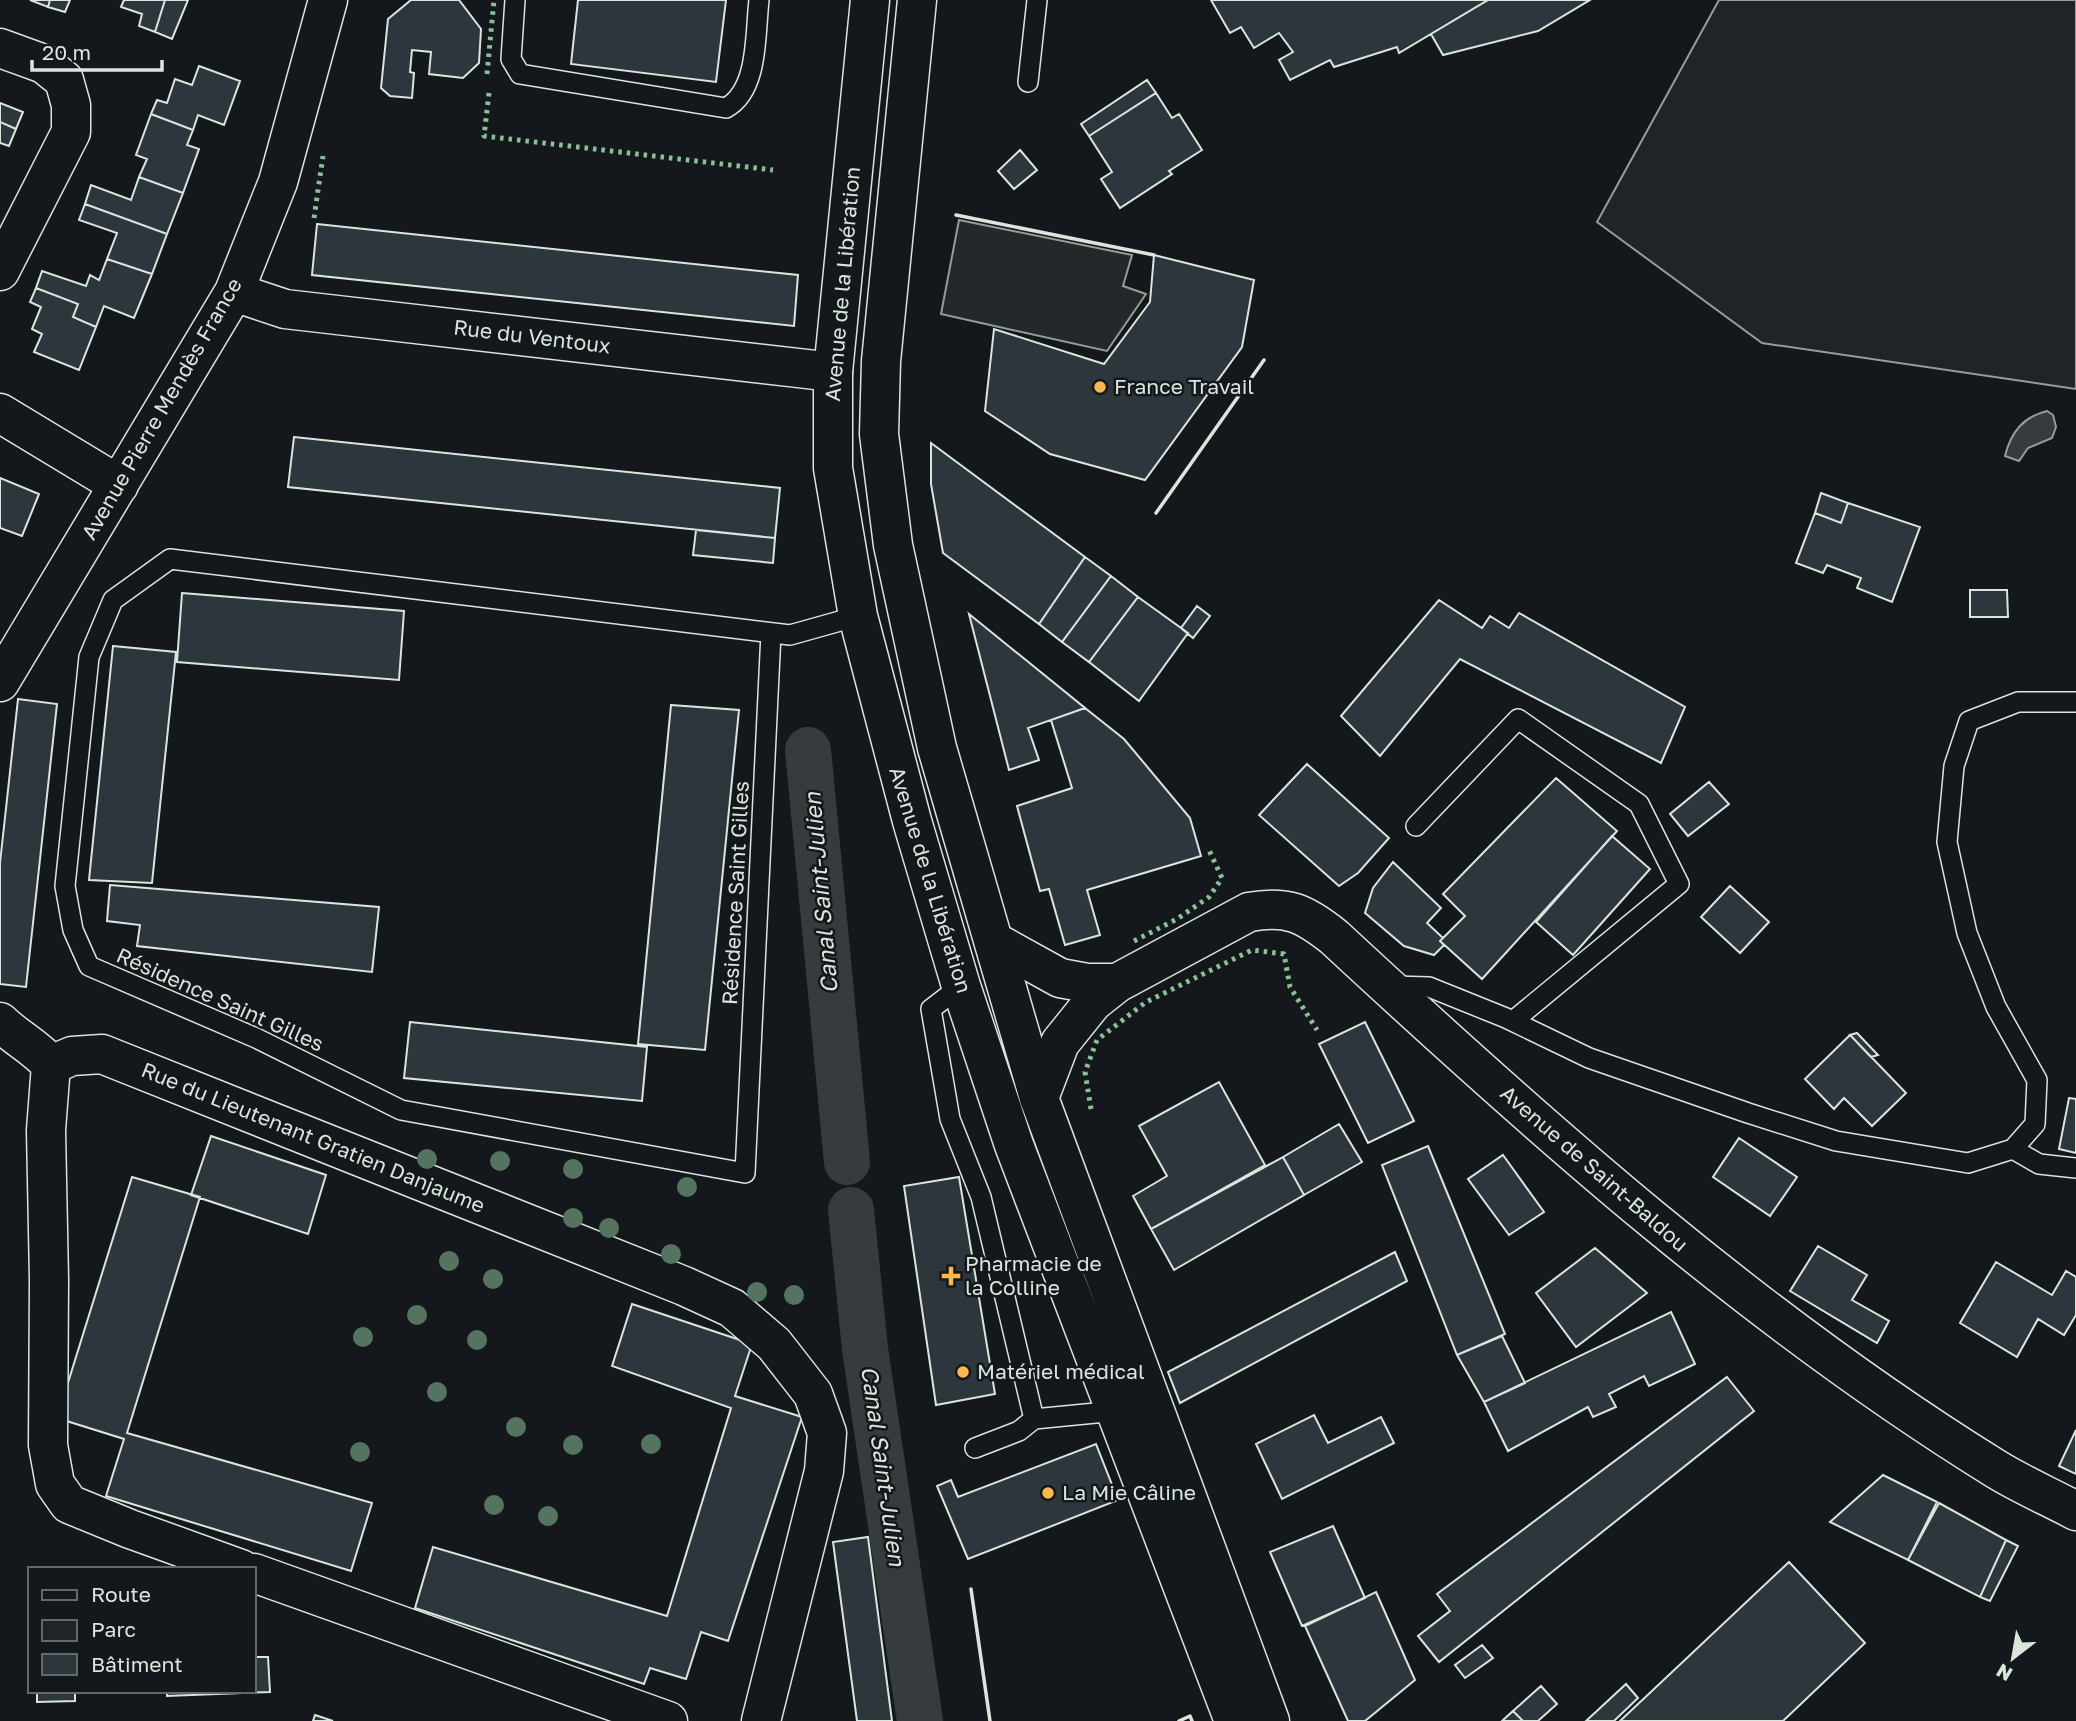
<svg xmlns="http://www.w3.org/2000/svg" width="2076" height="1721" font-family="'Golos Text',sans-serif">
  <style>
    .green { fill: #202428; stroke: #939e99; stroke-width: 2 }
    .parking { fill: #24282b; stroke: #939e99; stroke-width: 2 }
    .water { fill: #363b3e; stroke: #939e99; stroke-width: 2 }
    .lines { fill: none; stroke-linecap: round; stroke-linejoin: round }
    .canal { stroke: #363b3e; stroke-width: 46 }
    .building { fill: #2c363c; stroke: #d8e6dc; stroke-width: 2 }
    .service-casing { stroke: #d8e6dc; stroke-width: 22 }
    .minor-casing { stroke: #d8e6dc; stroke-width: 41 }
    .tertiary-casing { stroke: #d8e6dc; stroke-width: 41 }
    .secondary-casing { stroke: #d8e6dc; stroke-width: 41 }
    .service { stroke: #14181c; stroke-width: 19 }
    .minor { stroke: #14181c; stroke-width: 38 }
    .tertiary { stroke: #14181c; stroke-width: 38 }
    .secondary { stroke: #14181c; stroke-width: 38 }
    .hedge { stroke: #8ac095; stroke-width: 5; stroke-dasharray: 3.5 5; stroke-linecap: butt }
    .wall { stroke: #d8e6dc; stroke-width: 3.5 }
    .tree { fill: #55745f }
    .poi-dot { fill: #ffb74d; stroke: #14181c; stroke-width: 2.5 }
    .labels { text-anchor: middle; stroke-width: 5; stroke-linejoin: round; paint-order: stroke }
    .street-label { font-size: 21px; fill: #d8e6dc; stroke: #14181c }
    .poi-label { font-size: 21px; fill: #d8e6dc; stroke: #14181c; text-anchor: start }
    .water-label { font-size: 23px; font-style: italic; fill: #d8e6dc; stroke: #14181c }
  </style>
  <rect width="100%" height="100%" fill="#14181c"/>
  <path class="green" d="M1719 0H2076V389L1762 343 1597 222Z"/>
  <path class="parking" d="M959 220 1132 255 1123 286 1146 294 1107 351 941 314Z"/>
  <path class="water" d="M2047 411 2053 415 2056 427 2052 438 2028 448 2019 461 2005 456C2011 432 2023 417 2047 411Z"/>
  <g class="lines">
    <path class="canal" d="M808 750 847 1162
      M851 1210 865 1349 920 1721"/>
  </g>
  <path class="building" d="M30 0H50L48 7Z
    M50 0H70L65 12 48 7Z
    M124 0H165L155 32 139 26 142 14 121 7Z
    M165 0H188L172 39 155 32Z
    M411 0H459L481 29 479 63 463 78 429 74 431 52 412 50 410 72 414 73 412 98 390 96 381 88 388 19Z
    M578 0H726L716 82 571 64Z
    M1211 0H1488L1399 53 1397 47 1334 67 1330 60 1290 80 1279 60 1293 52 1279 33 1254 48 1241 27 1230 33Z
    M1488 0H1590L1538 31 1443 55 1431 34Z
    M199 66 240 81 224 125 198 115 193 130 151 114 157 100 167 103 175 79 192 85Z
    M1147 80 1156 93 1089 136 1081 124Z
    M1156 93 1172 118 1179 114 1202 150 1169 171 1172 174 1120 208 1101 179 1112 172 1089 136Z
    M0 103 23 112 16 129 0 122Z
    M151 114 193 130 187 145 199 149 183 193 139 177 147 159 136 155Z
    M0 122 16 129 9 146 0 143Z
    M1020 150 1037 170 1014 189 998 171Z
    M139 177 183 193 167 234 85 204 91 185 131 200Z
    M85 204 167 234 152 274 107 259 117 233 79 220Z
    M317 224 798 275 794 326 312 275Z
    M1154 255 1254 280 1242 347 1145 480 1050 454 985 411 994 329 1104 364 1150 302Z
    M107 259 152 274 134 318 104 306 96 327 73 317 78 304 36 288 42 271 86 286 90 275 99 280Z
    M36 288 78 304 73 317 96 327 79 370 34 352 42 334 32 329 41 307 30 302Z
    M294 437 780 488 775 538 288 487Z
    M931 443 1085 557 1039 624 943 553 931 484Z
    M0 478 39 494 22 536 0 528Z
    M1821 493 1848 503 1841 523 1815 513Z
    M1848 503 1920 527 1892 602 1857 588 1861 578 1827 565 1823 573 1796 563 1815 513 1841 523Z
    M696 530 775 538 773 563 693 555Z
    M1085 557 1111 576 1062 642 1039 624Z
    M1111 576 1138 597 1089 662 1062 642Z
    M1970 590H2007L2008 617H1970Z
    M182 593 404 611 399 680 177 662Z
    M1138 597 1188 633 1139 701 1089 662Z
    M1439 600 1482 628 1490 616 1509 628 1519 613 1685 707 1661 763 1460 659 1380 756 1341 716Z
    M1197 606 1210 616 1193 638 1181 628Z
    M969 614 1085 708 1028 728 1039 760 1009 770Z
    M113 646 176 652 152 883 89 880Z
    M18 699 57 704 26 987 0 984V863Z
    M671 705 739 710 705 1050 638 1044Z
    M1085 708 1124 739 1190 818 1201 856 1087 890 1100 935 1065 945 1049 889 1040 891 1017 806 1072 788 1051 720Z
    M1307 764 1389 838 1358 873 1339 886 1259 815Z
    M1556 778 1617 831 1482 979 1440 941 1465 916 1443 894Z
    M1709 782 1729 804 1688 836 1670 814Z
    M1612 836 1650 869 1573 955 1536 922Z
    M1393 862 1441 908 1427 923 1443 938 1440 941 1444 945 1434 955 1404 946 1365 913 1373 888Z
    M110 885 379 907 372 972 137 946 140 925 107 921Z
    M1730 886 1769 922 1740 953 1701 917Z
    M410 1022 647 1047 642 1101 404 1078Z
    M1365 1022 1414 1121 1368 1143 1319 1044Z
    M1857 1033 1878 1055 1871 1057 1850 1035Z
    M1850 1035 1906 1093 1872 1126 1844 1098 1834 1109 1805 1079Z
    M1219 1082 1265 1165 1151 1229 1133 1196 1167 1176 1139 1126Z
    M2069 1098 2076 1099V1153L2059 1149Z
    M1339 1124 1362 1162 1304 1195 1283 1157Z
    M211 1136 326 1175 308 1234 191 1195Z
    M1739 1138 1797 1177 1770 1216 1713 1177Z
    M1428 1146 1505 1334 1457 1355 1382 1165Z
    M1503 1155 1544 1212 1509 1235 1468 1179Z
    M1283 1157 1304 1195 1174 1270 1151 1229Z
    M132 1177 200 1197 127 1433 372 1503 351 1571 106 1496 124 1439 57 1418Z
    M959 1177 995 1394 936 1405 904 1186Z
    M1818 1246 1867 1275 1852 1300 1889 1321 1877 1343 1790 1291Z
    M1595 1248 1647 1293 1576 1347 1536 1293Z
    M1395 1252 1407 1281 1180 1403 1168 1372Z
    M1996 1262 2052 1295 2066 1271 2076 1277V1315L2064 1335 2038 1319 2017 1357 1960 1323Z
    M632 1304 752 1344 735 1396 802 1417 728 1641 701 1632 686 1679 650 1668 644 1684 415 1608 433 1547 667 1616 731 1408 612 1366Z
    M1671 1312 1695 1364 1649 1386 1644 1376 1609 1394 1616 1407 1593 1417 1588 1407 1508 1451 1484 1402Z
    M1502 1336 1525 1383 1484 1402 1457 1355Z
    M1727 1377 1754 1411 1439 1662 1418 1636 1450 1611 1437 1594Z
    M1314 1415 1328 1443 1381 1417 1394 1443 1282 1499 1256 1444Z
    M2076 1430V1474L2059 1466Z
    M1096 1444 1118 1500 968 1559 937 1486 951 1480 958 1497Z
    M1883 1475 1937 1502 1908 1560 1830 1522Z
    M1939 1503 2006 1540 1980 1597 1908 1560Z
    M1333 1526 1365 1598 1302 1626 1270 1552Z
    M868 1537 892 1721H857L833 1542Z
    M2006 1540 2018 1546 1990 1601 1980 1597Z
    M1789 1562 1865 1643 1783 1721H1620Z
    M1376 1592 1415 1680 1365 1721H1348L1305 1626Z
    M1482 1645 1493 1658 1465 1678 1455 1665Z
    M254 1657H268L270 1692 167 1696V1691H254Z
    M1626 1684 1638 1698 1614 1721H1586Z
    M1541 1686 1557 1704 1538 1721H1523L1513 1711Z
    M37 1691H75V1701L37 1702Z
    M1513 1711 1523 1721H1502Z
    M315 1715 333 1721H313Z"/>
  <g class="lines">
    <defs>
      <path id="service" d="M515 0 511 59 520 74 726 108C759 90 755 33 759 0
        M1028 82 1037 0
        M771 633 745 1173 401 1110 256 1038 89 966 73 930 65 886 89 657 113 600 170 559 790 635 858 616
        M1416 826 1518 719 1639 804 1679 884 1513 1021
        M961 986 931 1009 950 1119 981 1197 1034 1419 1116 1411
        M1392 986 1429 987 1506 1018 1589 1058 1748 1113 1836 1141 1968 1163 2013 1149 2035 1124 2037 1080 1996 1007 1967 933 1947 842 1954 766 1969 721 2018 702H2076
        M2013 1149 2039 1164 2076 1168
        M975 1448 1019 1431 1034 1419"/>
      <path id="minor" d="M0 48 44 64 64 80 71 105V132L0 271
        M234 292 285 309 833 372
        M0 413 119 485
        M0 682 234 292 278 182 328 0
        M0 1022C16 1038 36 1047 51 1065
        M51 1065 72 1056 102 1054 684 1286 732 1308 774 1344 813 1394 827 1433 824 1471 761 1721
        M51 1065 46 1130 49 1280 48 1445 55 1484 69 1504 130 1529 241 1569
        M254 1573 668 1721"/>
      <path id="tertiary" d="M995 942 1060 978 1087 983H1117
        M1039 1098 1060 1043 1093 1002 1117 983 1249 912C1287 905 1304 913 1334 937 1542 1130 1754 1319 1996 1469 2022 1485 2050 1497 2076 1511"/>
      <path id="secondary" d="M870 0 833 372V468L858 616 912 821 961 986 1014 1145 1234 1721
        M917 0 881 361 879 434 893 545 937 748 1039 1098 1270 1721"/>
    </defs>
    <use href="#service" class="service-casing"/>
    <use href="#minor" class="minor-casing"/>
    <use href="#tertiary" class="tertiary-casing"/>
    <use href="#secondary" class="secondary-casing"/>
    <use href="#service" class="service"/>
    <use href="#minor" class="minor"/>
    <use href="#tertiary" class="tertiary"/>
    <use href="#secondary" class="secondary"/>
    <path class="hedge" d="M487 74 494 0
      M489 93 484 136 773 170
      M314 218 323 156
      M1134 941 1177 919 1209 897 1222 878 1208 848
      M1091 1109 1085 1072 1097 1040 1146 1002 1252 950 1284 954 1290 987 1317 1030"/>
    <path class="wall" d="M956 215 1154 255
      M1156 513 1264 360
      M971 1589 990 1721
      M1179 1721 1190 1716 1192 1721"/>
  </g>
  <g class="tree">
    <circle cx="427" cy="1159" r="10"/>
    <circle cx="500" cy="1161" r="10"/>
    <circle cx="573" cy="1169" r="10"/>
    <circle cx="687" cy="1187" r="10"/>
    <circle cx="573" cy="1218" r="10"/>
    <circle cx="609" cy="1228" r="10"/>
    <circle cx="671" cy="1254" r="10"/>
    <circle cx="449" cy="1261" r="10"/>
    <circle cx="493" cy="1279" r="10"/>
    <circle cx="757" cy="1292" r="10"/>
    <circle cx="794" cy="1295" r="10"/>
    <circle cx="417" cy="1315" r="10"/>
    <circle cx="363" cy="1337" r="10"/>
    <circle cx="477" cy="1340" r="10"/>
    <circle cx="437" cy="1392" r="10"/>
    <circle cx="516" cy="1427" r="10"/>
    <circle cx="651" cy="1444" r="10"/>
    <circle cx="573" cy="1445" r="10"/>
    <circle cx="360" cy="1452" r="10"/>
    <circle cx="494" cy="1505" r="10"/>
    <circle cx="548" cy="1516" r="10"/>
  </g>
  <g class="poi-dot">
    <circle cx="1100" cy="387" r="7"/>
    <path d="M947.5 1265.5h7v7h7v7h-7v7h-7v-7h-7v-7h7z"/>
    <circle cx="963" cy="1372" r="7"/>
    <circle cx="1048" cy="1493" r="7"/>
  </g>
  <g class="labels">
    <g class="street-label">
      <text transform="translate(843 284) rotate(-85)" y="7">Avenue de la Libération</text>
      <text transform="translate(532 337) rotate(7)" y="7">Rue du Ventoux</text>
      <text transform="translate(162 409) rotate(-60)" y="7">Avenue Pierre Mendès France</text>
      <text transform="translate(930 880) rotate(73)" y="7">Avenue de la Libération</text>
      <text transform="translate(736 893) rotate(-87)" y="7">Résidence Saint Gilles</text>
      <text transform="translate(220 1000) rotate(24)" y="7">Résidence Saint Gilles</text>
      <text transform="translate(313 1138) rotate(22)" y="7">Rue du Lieutenant Gratien Danjaume</text>
      <text transform="translate(1594 1169) rotate(41)" y="7">Avenue de Saint-Baldou</text>
    </g>
    <g class="poi-label">
      <text x="1114" y="394">France Travail</text>
      <text x="965" y="1271">Pharmacie de<tspan x="965" dy="24">la Colline</tspan></text>
      <text x="977" y="1379">Matériel médical</text>
      <text x="1062" y="1500">La Mie Câline</text>
    </g>
    <g class="water-label">
      <text transform="translate(821 893) rotate(-95)" y="8">Canal Saint-Julien</text>
      <text transform="translate(883 1466) rotate(82)" y="8">Canal Saint-Julien</text>
    </g>
  </g>
  <rect x="28" y="1567" width="228" height="126" fill="#14181c" stroke="#626a69" stroke-width="2"/>
  <rect x="42" y="1590" width="35" height="10" fill="#14181c" stroke="#626a69" stroke-width="2"/>
  <text x="91" y="1602" font-size="21" fill="#d8e6dc">Route</text>
  <rect x="42" y="1620" width="35" height="21" fill="#202428" stroke="#626a69" stroke-width="2"/>
  <text x="91" y="1637" font-size="21" fill="#d8e6dc">Parc</text>
  <rect x="42" y="1654" width="35" height="21" fill="#2c363c" stroke="#626a69" stroke-width="2"/>
  <text x="91" y="1672" font-size="21" fill="#d8e6dc">Bâtiment</text>
  <g transform="translate(2013 1658) rotate(211)" stroke="#14181c" stroke-width="5" paint-order="stroke">
  <path d="M0-5L12 26L0 18L-12 26Z" fill="#d8e6dc"/>
  <text y="-10" font-size="19" font-weight="bold" text-anchor="middle" fill="#d8e6dc">N</text>
  </g>
  <path d="M32 60v10h130v-10" fill="none" stroke="#d8e6dc" stroke-width="3.5"/>
  <text x="42" y="60" font-size="21" fill="#d8e6dc" stroke="#14181c" stroke-width="5" paint-order="stroke">20 m</text>
</svg>
